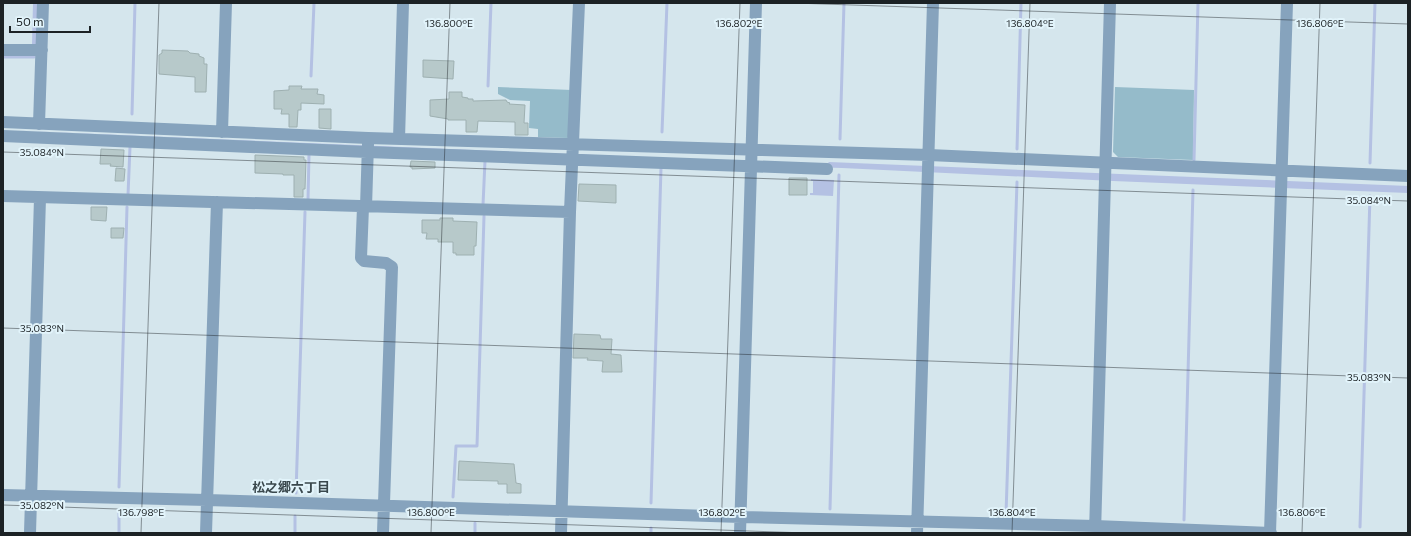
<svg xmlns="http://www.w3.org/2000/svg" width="1411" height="536" font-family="Commissioner,'Noto Sans JP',sans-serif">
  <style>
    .green { fill: #95bbca }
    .water { fill: #b4c1e3 }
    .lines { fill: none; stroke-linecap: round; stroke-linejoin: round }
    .stream { stroke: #b4c1e3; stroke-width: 3 }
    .building { fill: #b7c9ca; stroke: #9eb0b1 }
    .minor { stroke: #86a3bd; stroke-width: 12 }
    .ticks { fill: none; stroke: #1c2225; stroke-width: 1; stroke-opacity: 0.45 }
    .labels { text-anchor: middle; stroke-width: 4; stroke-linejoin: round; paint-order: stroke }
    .neighbourhood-label { font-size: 13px; font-weight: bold; fill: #3a484d; stroke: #e2f4fb }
    .ticks-label { font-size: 10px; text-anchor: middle; fill: #1c2225; stroke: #e2f4fb; stroke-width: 4; stroke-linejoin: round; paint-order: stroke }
  </style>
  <rect width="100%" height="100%" fill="#d5e6ed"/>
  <path class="green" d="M498 87 572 90 570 135 567 138 538 137V129L529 128 530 101 510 100 498 94Z
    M1115 87 1194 90 1193 160 1118 157 1113 152Z"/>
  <path class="water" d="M33 3H38L37 44H32Z
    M3 130 757 162 827 164 829 162 1408 186V193L1113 181 842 168 744 165Z
    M811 179 834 180 833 196 810 195V193H813V181H811Z"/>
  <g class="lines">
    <path class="stream" d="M3 57H34
      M311 76 314 3
      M488 86 491 3
      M132 114 135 3
      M662 132 667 3
      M840 139 844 3
      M1017 149 1021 3
      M1194 160 1198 3
      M1370 163 1375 3
      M128 195 130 147
      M308 200 309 154
      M483 205 485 161
      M119 487 127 207
      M296 493 305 212
      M453 497 456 446H477L484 216
      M651 503 661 168
      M830 509 839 175
      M1006 514 1017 182
      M1184 520 1193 190
      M1360 527 1370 196
      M119 533V511
      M295 533V516
      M475 533V523
      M651 533V528"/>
  </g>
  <path class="building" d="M162 50 188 51 190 53 199 54V56L204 58V64H207L206 92H195V77L159 74V55L162 53Z
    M423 60 454 61 453 79 423 77Z
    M289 86H302L301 89H318L317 94 324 95V104L301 103V110H298L297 127H289V114H281L282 109H274V91L289 90Z
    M449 92H462V97L468 98V99H473V101L506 100 507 102 510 103 509 104 525 105 524 123H528V135H515V122L478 121 477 132H466V120H448V119L430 116V100L449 99Z
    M319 109H331V129L319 128Z
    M101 149 124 150 123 167 110 166 111 164H100Z
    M255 155 304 157V160H306L305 189H303V197H294V175H283V174L255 173Z
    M411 161 435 162V168L412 169V167H410Z
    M116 168 125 169 124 181H115Z
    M789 178H807V195H789Z
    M579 184 616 185V203L578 201Z
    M91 207H107L106 221 91 220Z
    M440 218H453V221L477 222 476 246H474V255H456V253H453V242H438V239H426L427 233H422V220H440Z
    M111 228H124L123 238H111Z
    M574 334 600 335 601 339H612L611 354 621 355 622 372H602L603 361 587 360 588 358H573Z
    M459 461 514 464 516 483 521 484V493H507V484H498V481L458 480Z"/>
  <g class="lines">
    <path class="minor" d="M3 50H42
      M3 122 368 138 929 155 1408 176
      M39 124 43 3
      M222 132 226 3
      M3 136 367 152 827 169
      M399 139 403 3
      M3 196 570 212
      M363 207 361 258 364 261 386 263 392 267 383 533
      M366 207 368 144
      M3 495 207 500 741 517 1095 526 1271 533
      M30 533 40 198
      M206 533 217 202
      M561 533 570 212 579 3
      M740 533 756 3
      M917 533 933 3
      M1095 533 1110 3
      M1270 533 1287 3"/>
  </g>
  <path class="ticks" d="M794 3 1408 24M3 152 1408 201M3 328 1408 378M3 505 806 533M141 533 159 3M431 533 450 3M721 533 740 3M1012 533 1030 3M1302 533 1320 3"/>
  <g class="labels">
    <g class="neighbourhood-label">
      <text x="291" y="492">松之郷六丁目</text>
    </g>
  </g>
  <g class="ticks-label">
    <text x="449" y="27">136.800°E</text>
    <text x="739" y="27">136.802°E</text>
    <text x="1030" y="27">136.804°E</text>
    <text x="1320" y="27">136.806°E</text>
    <text x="42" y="156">35.084°N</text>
    <text x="1369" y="204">35.084°N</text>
    <text x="42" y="332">35.083°N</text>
    <text x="1369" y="381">35.083°N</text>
    <text x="42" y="509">35.082°N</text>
    <text x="141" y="516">136.798°E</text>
    <text x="431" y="516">136.800°E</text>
    <text x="722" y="516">136.802°E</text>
    <text x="1012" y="516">136.804°E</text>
    <text x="1302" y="516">136.806°E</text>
  </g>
  <rect width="1411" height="536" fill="none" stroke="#1c2225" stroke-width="8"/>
  <path d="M10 26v6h80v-6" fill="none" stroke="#1c2225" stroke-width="2"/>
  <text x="16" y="26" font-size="12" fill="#1c2225" stroke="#e2f4fb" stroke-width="3" paint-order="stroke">50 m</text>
</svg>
